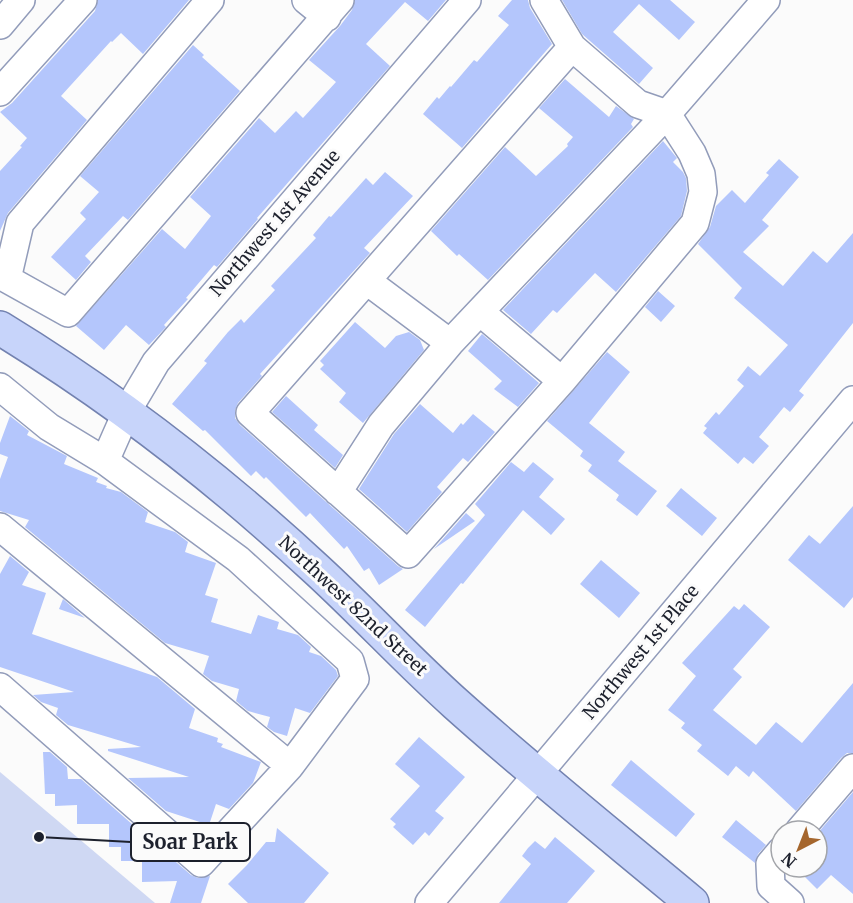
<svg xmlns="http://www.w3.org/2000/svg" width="853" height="903" font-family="Merriweather,serif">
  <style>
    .green { fill: #cfd8f3 }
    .building { fill: #b4c6fc }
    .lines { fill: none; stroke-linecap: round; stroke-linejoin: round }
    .minor-casing { stroke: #929cba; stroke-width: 30 }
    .major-casing { stroke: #7382b0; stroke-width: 36 }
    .minor { stroke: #fff; stroke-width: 27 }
    .major { stroke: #c7d4fa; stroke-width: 33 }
    .labels { text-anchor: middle; stroke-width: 6; stroke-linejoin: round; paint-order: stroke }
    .street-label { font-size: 18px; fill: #1d212d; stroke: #fbfbfb }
    .leader { fill: none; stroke: #1d212d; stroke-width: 2 }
    .callout-dot { fill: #1d212d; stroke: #fbfbfb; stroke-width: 2 }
    .callout { fill: #fbfbfb; stroke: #1d212d; stroke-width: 2 }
    .callout-label { font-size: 20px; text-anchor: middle; font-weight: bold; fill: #1d212d }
  </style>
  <rect width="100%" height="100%" fill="#fbfbfb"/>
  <path class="green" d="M0 772 155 903H0Z"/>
  <path class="building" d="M98 0H189L143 54 121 33 112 42 111 41 61 96 87 120 8 213 0 231V171L22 147 20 146 27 138 0 112 12 103 95 11Z
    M355 0H446L428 21 405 2 366 44 390 66 257 218 258 219 217 267 214 265 186 298 188 299 164 325 166 327 149 345 126 325 104 350 76 326 162 229 185 249 211 216 190 197 259 118 275 133 296 111 303 118 336 82 309 60 340 26 352 10Z
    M512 0H528L530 8 552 44 462 148 423 114 437 97 439 99 450 86 451 87 474 60 477 62 509 25 498 16Z
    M562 0H670L695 22 679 40 639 4 613 32 653 68 639 84 582 34Z
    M193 45 204 55 202 57 240 91 128 220 123 216 85 256 91 262 76 280 51 257 86 219 80 213 99 192 80 176Z
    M565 79 609 117 616 106 634 119 631 124 633 127 488 280 459 254 457 256 431 231 505 147 536 176 568 146 567 144 573 137 539 108Z
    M663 141 677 158 673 162 683 172 686 178 687 191 681 216 616 292 595 273 557 313 553 310 531 334 503 310Z
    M779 159 799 177 762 220 769 226 743 252 783 286 813 251 827 263 853 233V323L799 391 804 395 790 412 784 407 759 437 769 446 753 464 744 457 738 464 703 433 707 428 704 426 716 412 719 415 744 386 737 380 748 366 760 376 788 345 734 298 742 288 698 244 710 227 716 206 732 190 745 203 769 175 766 173Z
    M385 172 413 196 364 248 370 253 260 374 262 376 238 403 235 410V418L240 425 398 566 403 569 379 585 369 568 364 571 347 546 344 549 310 513 306 517 266 477 264 479 256 471 251 476 205 430 203 431 172 404 207 363 204 361 228 332 241 319 244 323 275 290 271 286 316 238 313 235 329 216 331 217 366 178 373 185Z
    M658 291 675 306 661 322 645 307Z
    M355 322 385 348 396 336 409 332 420 340 424 350 363 423 339 402 346 393 320 369 324 365 320 361Z
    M482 334 539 383 518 407 494 389 502 381 468 351Z
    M607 352 630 372 589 423 625 452 618 461 657 491 637 516 616 500 619 495 588 471 592 465 580 456 583 451 547 421Z
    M286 396 318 425 314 430 343 455 335 468 272 412Z
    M420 404 453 433 461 423 463 425 473 414 495 432 468 462 463 458 437 487 442 492 407 532 359 489 394 434Z
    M10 416 29 431 27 435 67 456 64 464 98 478 96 482 107 486 106 488 121 492 148 512 145 522 175 532 188 542 185 552 216 563 205 595 218 599 211 622 251 634 258 615 279 622 277 629 298 635 311 647 309 652 321 656 336 670 338 676 310 713 295 708 287 736 274 732 267 727 270 717 248 711 236 701 239 689 212 681 203 674 209 656 165 643 25 527 29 520 0 511V479L8 457 0 454V443Z
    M511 462 524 472 533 462 554 479 539 497 565 519 551 535 523 510 463 584 461 583 425 627 405 610 485 515 475 504Z
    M681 488 717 518 702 536 666 506Z
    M853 506V597L844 608 788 560 809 535 820 544Z
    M466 513 475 521 434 549Z
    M10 556 29 572 22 585 46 593 32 634 157 677 195 709 189 728 218 738 217 742 223 744 221 747 261 762 253 783 229 809 216 804 209 825 166 811 128 778 189 777 108 751V749L141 747 68 725 56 715 58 708 41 702 33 695 74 692 0 667V574Z
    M601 560 640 593 619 618 580 584Z
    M63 599 85 618 59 609Z
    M744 604 770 627 733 669 742 677 713 710 756 745 776 722 802 743 853 683V753H847L841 758 796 811 753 771 749 777 736 766 728 776 697 751 702 745 681 728 685 723 668 710 696 676 682 663 734 606 739 610Z
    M419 737 465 777 435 811 444 818 429 836 425 832 413 845 393 827 396 824 390 819 420 786 395 764Z
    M43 752H50L67 767 68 779H81L133 825V843H154L191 875 198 878 210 876 201 903H170L177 881 142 882V861H121V847H109V824H77V805L55 806V794H45Z
    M631 760 695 814 676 837 611 785Z
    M853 792V894L831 875 817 889 795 867H817V834Z
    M736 820 766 845 758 854 755 863 722 837Z
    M277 828 329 873 304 903H248L228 884 247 865 266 842H275Z
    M555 837 595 871 567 903H499L531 864 522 856 528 848 535 841 545 849Z"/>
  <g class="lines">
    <defs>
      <path id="minor" d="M306 0 327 17
        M544 0 572 47 638 104 667 114 692 153 701 174 703 192 695 223 562 381 408 554 250 413 572 47
        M0 25 21 0
        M0 92 83 0
        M0 275 68 313 340 0
        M7 279 20 223 210 0
        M367 281 450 343
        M480 312 562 381
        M0 387 49 427 105 461 238 559 350 661 355 679 290 766 201 863 0 687
        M105 461 127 411 156 362 467 0
        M338 492 381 425 450 343 667 114 766 0
        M0 527 290 766
        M799 831 853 768
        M781 851 770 864 771 886 790 903
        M429 903 853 400"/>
      <path id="major" d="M0 328C113 397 218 478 316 569 364 613 408 661 456 704 533 773 613 837 692 903"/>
    </defs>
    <use href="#minor" class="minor-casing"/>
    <use href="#major" class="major-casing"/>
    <use href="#minor" class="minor"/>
    <use href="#major" class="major"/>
  </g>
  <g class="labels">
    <g class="street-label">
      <text transform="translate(275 223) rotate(-49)" y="6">Northwest 1st Avenue</text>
      <text transform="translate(353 606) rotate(43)" y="6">Northwest 82nd Street</text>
      <text transform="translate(641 652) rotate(-50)" y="6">Northwest 1st Place</text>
    </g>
  </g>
  <path class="leader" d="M39 837L131 842"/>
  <circle class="callout-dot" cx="39" cy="837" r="6"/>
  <rect class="callout" x="131" y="823" width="119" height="38" rx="6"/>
  <g class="callout-label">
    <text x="190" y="849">Soar Park</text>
  </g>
  <g transform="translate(799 849) rotate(222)"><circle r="28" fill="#fbfbfb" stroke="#a2a4a9" stroke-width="1.5"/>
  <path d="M0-4.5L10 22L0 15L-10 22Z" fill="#a5662d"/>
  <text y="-9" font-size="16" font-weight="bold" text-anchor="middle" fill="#1d212d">N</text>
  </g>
</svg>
